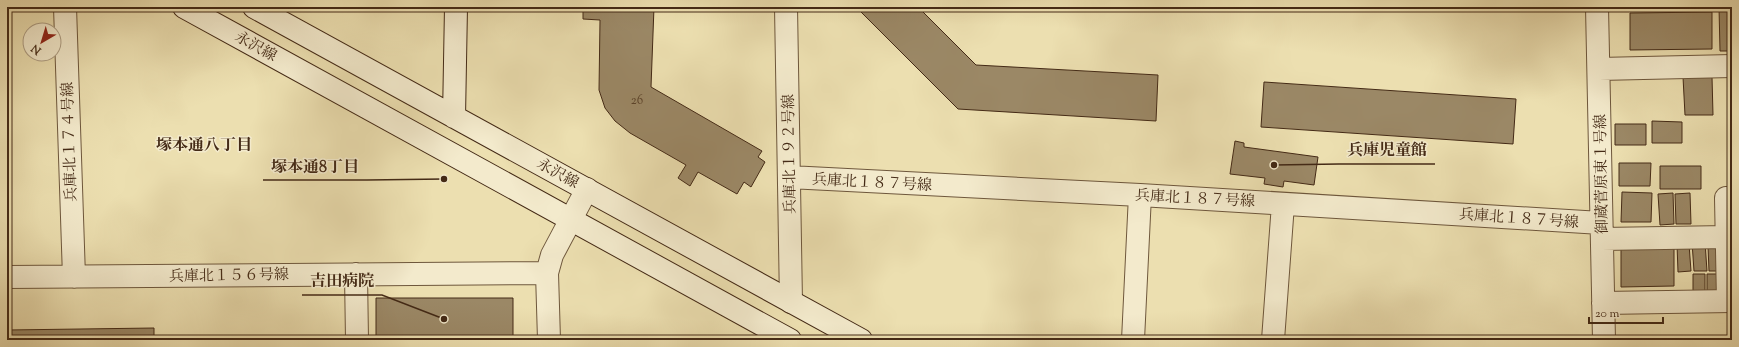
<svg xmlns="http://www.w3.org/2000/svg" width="1739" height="347" font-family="'Sorts Mill Goudy','Noto Serif JP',serif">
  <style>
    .building { fill: #9b8866; stroke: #442a16 }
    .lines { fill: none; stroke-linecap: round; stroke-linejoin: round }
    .street-casing { stroke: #6e573c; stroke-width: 24 }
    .secondary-casing { stroke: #442a16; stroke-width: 24 }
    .street { stroke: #f3eacc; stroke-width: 22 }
    .secondary { stroke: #f3eacc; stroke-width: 22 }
    .labels { text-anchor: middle; stroke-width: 3; stroke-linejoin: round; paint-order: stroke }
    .number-label { font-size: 13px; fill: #5a422a }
    .street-label { font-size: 15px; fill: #442a16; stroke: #f3eacc }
    .neighbourhood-label { font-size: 16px; font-weight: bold; fill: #442a16; stroke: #f3eacc }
    .leader { fill: none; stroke: #442a16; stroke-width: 1.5 }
    .callout-dot { fill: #442a16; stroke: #f3eacc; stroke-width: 1.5 }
    .callout-label { font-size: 16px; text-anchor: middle; font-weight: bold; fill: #442a16; stroke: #f3eacc; stroke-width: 3; stroke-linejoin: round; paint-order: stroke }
  </style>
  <rect width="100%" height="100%" fill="#ecdfb0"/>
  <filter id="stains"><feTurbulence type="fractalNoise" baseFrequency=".005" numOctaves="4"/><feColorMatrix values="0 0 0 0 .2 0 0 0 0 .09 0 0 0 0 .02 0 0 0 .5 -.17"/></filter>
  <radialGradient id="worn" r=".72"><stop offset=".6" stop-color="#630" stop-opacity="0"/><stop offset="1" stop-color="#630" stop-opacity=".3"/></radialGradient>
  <path class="building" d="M583 7H654L651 87 762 151 758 157 765 162 751 187 744 182 737 194 698 172 690 186 678 178 686 165 630 133 615 121 605 108 599 90 600 20 583 19Z
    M859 7H918L976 65 1158 75 1156 121 958 109 859 10Z
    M1624 7H1700V8H1624Z
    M1719 7H1732V51H1720Z
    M1712 12V49L1630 50V13Z
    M1683 77H1712L1713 115H1685Z
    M1264 82 1516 99 1513 144 1261 127Z
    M1652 121 1682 122V143H1652Z
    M1615 124H1646V145H1615Z
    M1235 141 1244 143V147L1318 157 1314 185 1284 181 1283 187 1264 184 1265 178 1230 174Z
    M1619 163H1651L1650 186H1619Z
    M1660 166H1701V189H1660Z
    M1622 192 1652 193 1651 222H1621Z
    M1673 193 1674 224 1660 225 1658 194Z
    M1690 193 1691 224H1676L1675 194Z
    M1692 242H1705L1707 271H1694Z
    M1621 243H1674V286L1621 287Z
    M1677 244H1689L1691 271 1678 272Z
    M1708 246H1721V271H1709Z
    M1693 274H1705V293L1693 294Z
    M1707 274H1722V292H1707Z
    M376 298H513V340H376Z
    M154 328V340H7V330Z"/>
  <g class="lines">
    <defs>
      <path id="street" d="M65 7 74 277
        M786 7 791 302
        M1597 7 1604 340
        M1599 69 1732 66
        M789 177 1140 195 1601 223
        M1726 198 1728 301
        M1602 239 1727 237
        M356 274 357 340
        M7 277 547 273
        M1603 303 1732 301
        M549 340 547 273 552 255 587 189
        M1133 340 1140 195
        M1273 340 1283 204"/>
      <path id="secondary" d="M184 7 790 340
        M254 7 861 340
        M454 117 456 7"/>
    </defs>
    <use href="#street" class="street-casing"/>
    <use href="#secondary" class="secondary-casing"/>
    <use href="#street" class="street"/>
    <use href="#secondary" class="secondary"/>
  </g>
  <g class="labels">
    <g class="number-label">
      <text x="637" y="104">26</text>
    </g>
    <g class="street-label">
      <text transform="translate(256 46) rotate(29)" y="5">永沢線</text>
      <text transform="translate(69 142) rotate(-92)" y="5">兵庫北１７４号線</text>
      <text transform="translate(789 154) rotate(-91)" y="5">兵庫北１９２号線</text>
      <text transform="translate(558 173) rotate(29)" y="5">永沢線</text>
      <text transform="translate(1601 174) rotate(-91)" y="5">御蔵菅原東１号線</text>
      <text transform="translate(872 182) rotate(3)" y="5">兵庫北１８７号線</text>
      <text transform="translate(1195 198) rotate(3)" y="5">兵庫北１８７号線</text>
      <text transform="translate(1519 218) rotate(4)" y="5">兵庫北１８７号線</text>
      <text transform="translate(229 275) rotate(-1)" y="5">兵庫北１５６号線</text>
    </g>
    <g class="neighbourhood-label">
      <text x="204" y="150">塚本通八丁目</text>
    </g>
  </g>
  <path class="leader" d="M1274 165L1339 164H1435M444 179L367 180H263M444 319L382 295H302"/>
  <g class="callout-dot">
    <circle cx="1274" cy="165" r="4"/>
    <circle cx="444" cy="179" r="4"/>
    <circle cx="444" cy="319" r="4"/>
  </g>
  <g class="callout-label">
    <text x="1387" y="155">兵庫児童館</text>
    <text x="315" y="172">塚本通8丁目</text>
    <text x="342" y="286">吉田病院</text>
  </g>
  <rect width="1739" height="347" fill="none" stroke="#ecdfb0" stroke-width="24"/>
  <rect x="8" y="8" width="1723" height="331" fill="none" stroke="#442a16" stroke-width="2"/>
  <rect x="12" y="12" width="1715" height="323" fill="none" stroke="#442a16"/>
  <g transform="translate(42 42) rotate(218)"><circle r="19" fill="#f3eacc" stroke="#ad9d83"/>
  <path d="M0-3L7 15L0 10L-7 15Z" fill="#8f2418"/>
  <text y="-6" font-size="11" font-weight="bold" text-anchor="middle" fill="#442a16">N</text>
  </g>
  <path d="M1589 317v6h74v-6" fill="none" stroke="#442a16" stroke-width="2"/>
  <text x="1595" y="317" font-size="12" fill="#442a16" stroke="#f3eacc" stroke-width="3" paint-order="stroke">20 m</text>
  <rect width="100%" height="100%" filter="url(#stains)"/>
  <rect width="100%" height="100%" fill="url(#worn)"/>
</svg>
